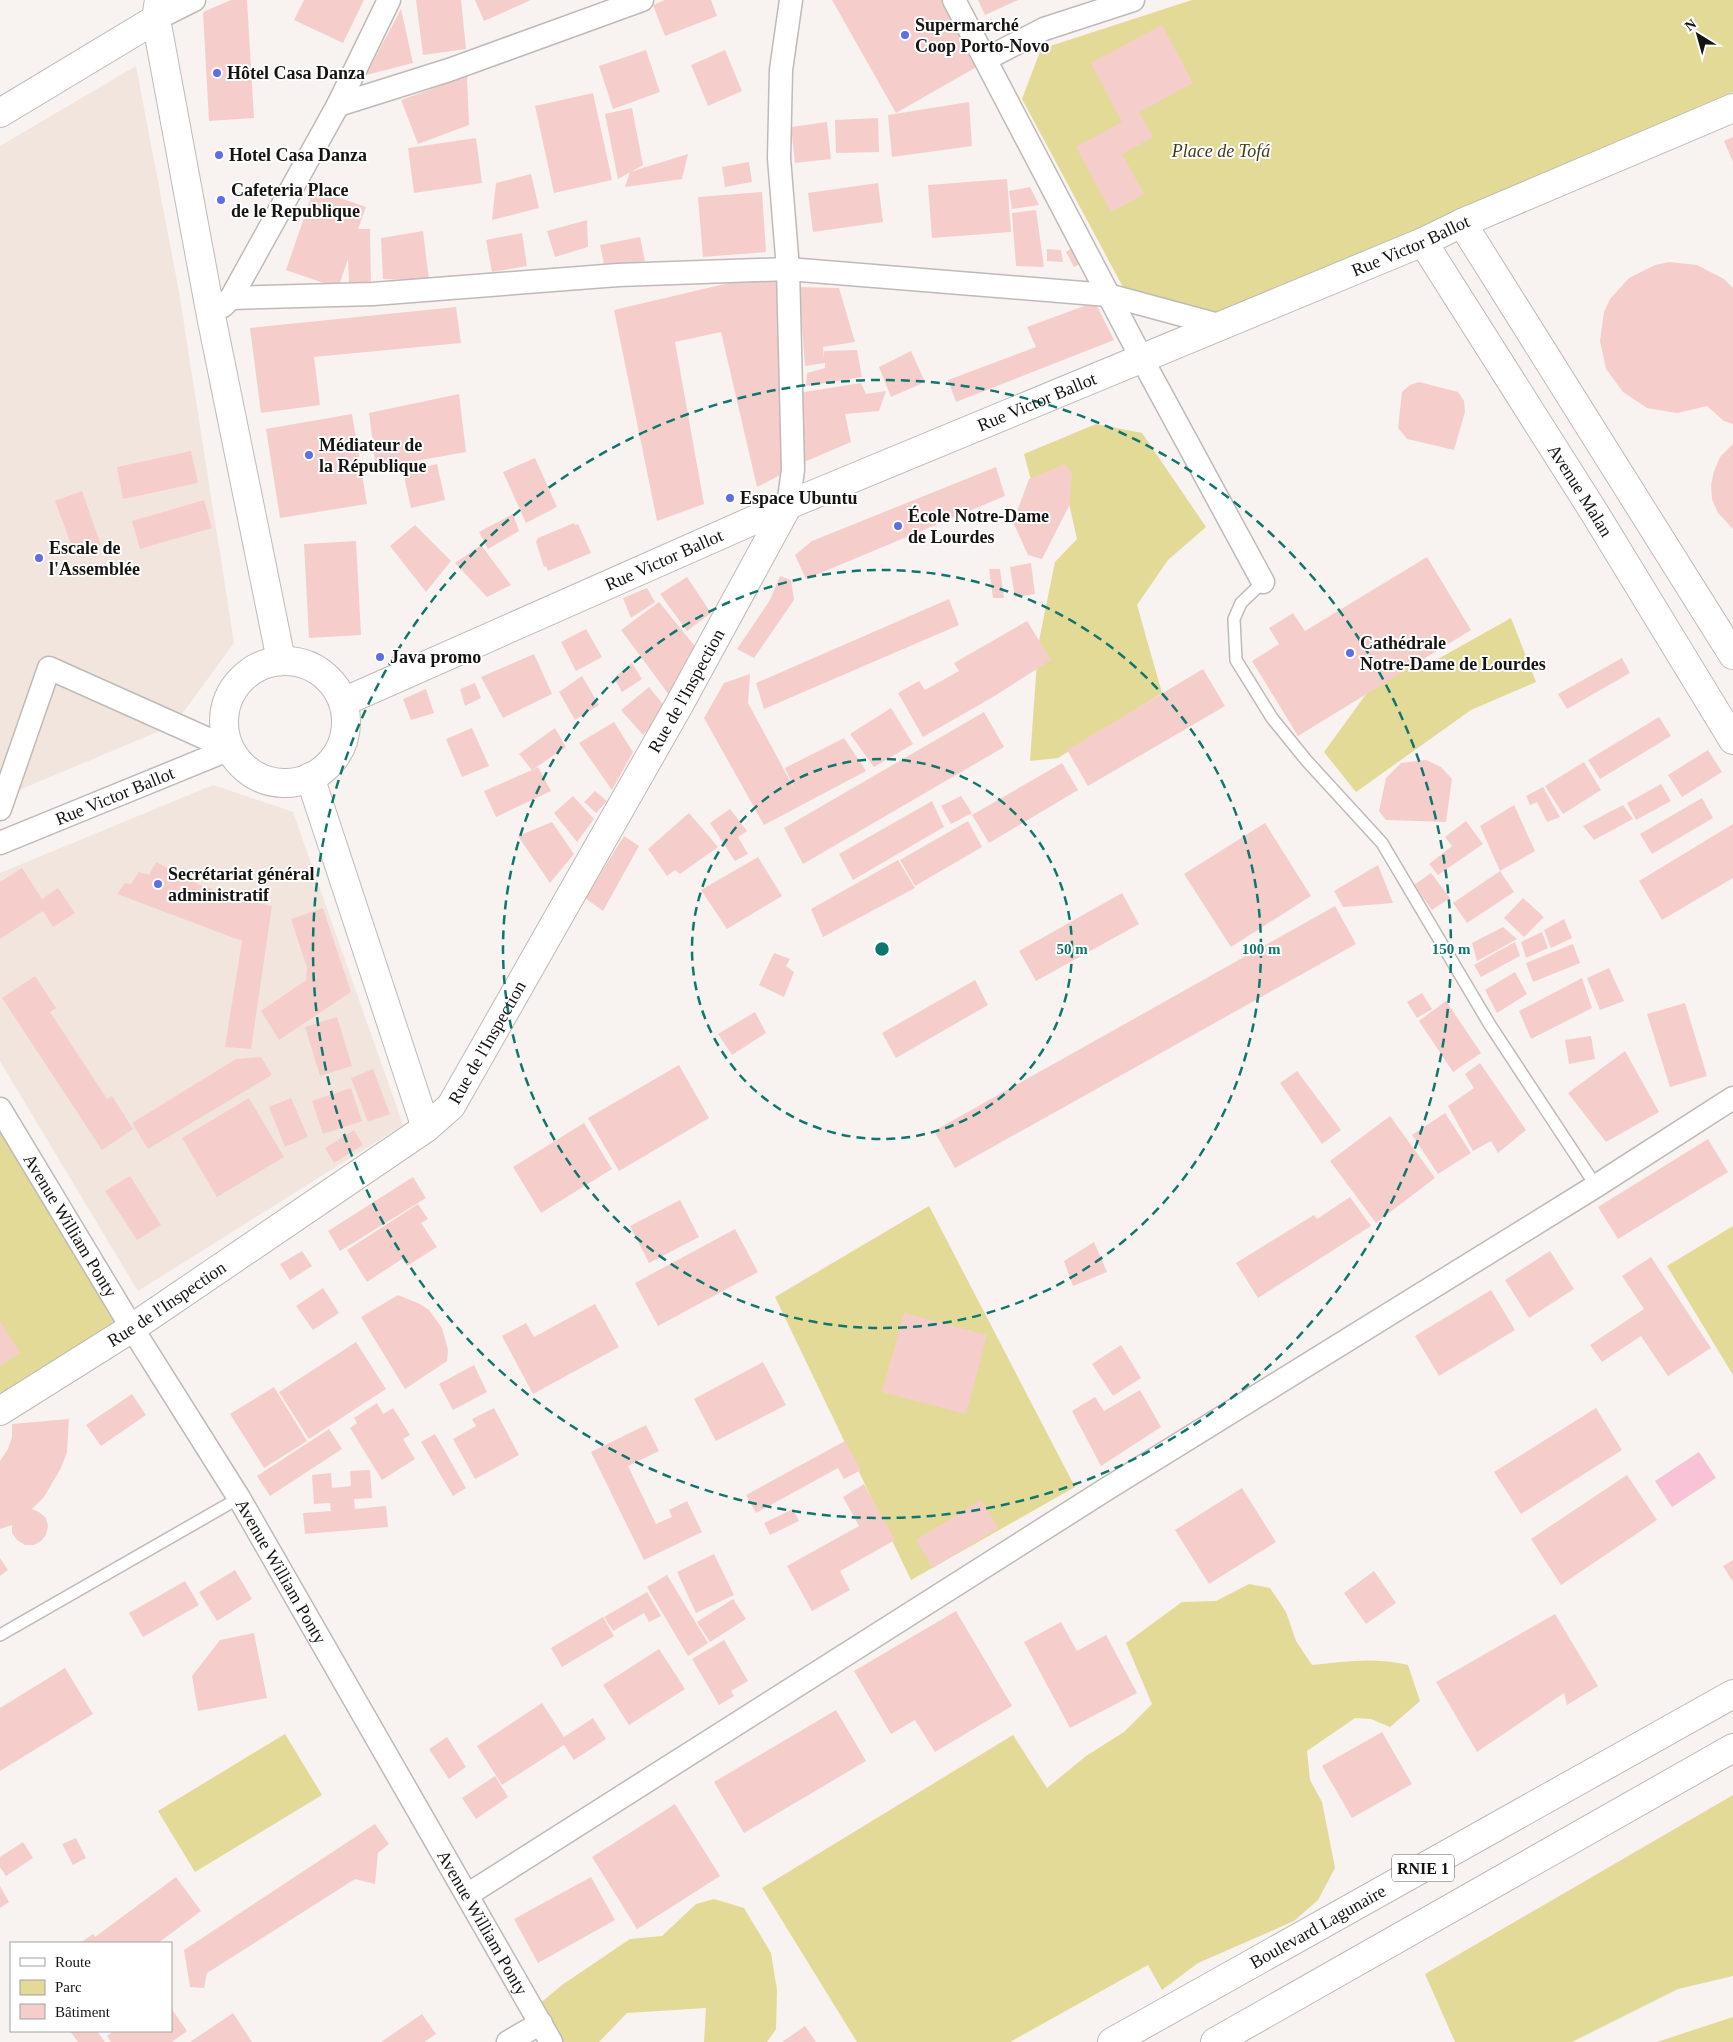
<svg xmlns="http://www.w3.org/2000/svg" width="1733" height="2042" font-family="'Times New Roman',serif">
  <style>
    .built { fill: #f2e5de }
    .green { fill: #e3da98 }
    .water { fill: #f9c3d7 }
    .building { fill: #f5cecc }
    .lines { fill: none; stroke-linecap: round; stroke-linejoin: round }
    .lane-casing { stroke: #bfbab7; stroke-width: 14 }
    .street-casing { stroke: #bfbab7; stroke-width: 25 }
    .secondary-casing { stroke: #bfbab7; stroke-width: 30 }
    .highway-casing { stroke: #bfbab7; stroke-width: 30 }
    .lane { stroke: #fff; stroke-width: 11 }
    .street { stroke: #fff; stroke-width: 22 }
    .secondary { stroke: #fff; stroke-width: 28 }
    .highway { stroke: #fff; stroke-width: 28 }
    .ring { fill: none; stroke: #0f766e; stroke-width: 2.5; stroke-dasharray: 9 6 }
    .poi-dot { fill: #5c6fe6; stroke: #fff; stroke-width: 2 }
    .labels { text-anchor: middle; stroke-width: 4; stroke-linejoin: round; paint-order: stroke }
    .shield { fill: #fff; stroke: #5c5a5a; stroke-width: 1 }
    .shield-label { font-size: 16px; font-weight: bold; fill: #161413 }
    .poi-label { font-size: 18px; font-weight: bold; fill: #161413; stroke: #fff; text-anchor: start }
    .park-label { font-size: 18px; font-style: italic; fill: #423c16; stroke: #fff }
    .street-label { font-size: 18px; fill: #161413; stroke: #fff }
    .centre { fill: #0f766e; stroke: #fff; stroke-width: 2.5 }
    .ring-label { font-size: 15px; text-anchor: middle; font-weight: bold; fill: #0f766e; stroke: #fff; stroke-width: 4; stroke-linejoin: round; paint-order: stroke }
  </style>
  <rect width="100%" height="100%" fill="#f8f2f0"/>
  <path class="built" d="M136 66 179 292 234 643 174 725 0 798V146Z
    M213 785 293 812 403 1125 138 1291 0 1061V873Z"/>
  <path class="green" d="M1192 0H1733V92L1222 314 1124 289 1022 99 1041 49Z
    M1096 424 1142 433 1206 527 1168 560 1137 605 1162 693 1058 758 1030 761 1038 646 1055 562 1077 539 1064 482 1034 491 1024 454Z
    M1511 618 1536 682 1471 710 1356 792 1324 752 1385 668 1438 659Z
    M0 1126 132 1328 0 1411Z
    M929 1206 1075 1487 911 1580 775 1297Z
    M1733 1226V1375L1667 1266Z
    M1249 1584 1270 1588 1286 1612 1296 1641 1312 1665C1345 1661 1376 1657 1408 1665L1420 1701 1390 1727 1371 1719 1355 1718 1307 1751 1310 1780 1322 1802 1335 1868 1318 1900 1294 1921 1198 1963 1162 1990 1148 1965 1010 2042H857L762 1888 1013 1735 1047 1788 1086 1756 1124 1732 1152 1704 1126 1643 1182 1602 1216 1601Z
    M285 1734 322 1795 195 1872 158 1811Z
    M1733 1795V1976L1678 1989 1572 2042H1455L1425 1974Z
    M714 1899 744 1908 771 1953 777 1990 776 2029 767 2042H704L706 2008 627 2013 599 2042H557L533 2009 562 1985 630 1939 662 1936 696 1904Z
    M1733 2017V2042H1657Z"/>
  <path class="water" d="M1699 1452 1716 1478 1672 1507 1655 1481Z"/>
  <path class="building" d="M231 0H247L254 118 209 121 203 12Z
    M304 0H364L343 43 294 20Z
    M416 0H461L466 49 423 55Z
    M475 0H531L484 21Z
    M665 0H711L717 16 665 36 653 5Z
    M832 0H943L980 65 896 113Z
    M978 0H1018L985 15Z
    M401 9 413 63 366 75Z
    M1162 25 1193 83 1139 112 1153 137 1122 154 1144 194 1111 212 1076 147 1122 122 1091 63Z
    M646 50 660 92 613 109 599 66Z
    M725 50 742 91 708 106 691 65Z
    M467 76 469 125 418 144 401 100Z
    M593 93 612 180 554 193 535 106Z
    M969 102 972 146 892 157 888 115Z
    M632 108 643 165 618 179 605 114Z
    M878 118 879 152 836 153 835 120Z
    M827 122 831 159 795 163 791 127Z
    M1733 137V162L1724 141Z
    M476 138 482 183 414 193 408 148Z
    M688 154 682 179 625 187 630 172Z
    M749 162 752 182 725 187 722 167Z
    M531 174 539 208 492 220 496 183Z
    M1007 179 1011 232 932 238 928 185Z
    M878 183 883 222 813 232 808 193Z
    M1030 187 1039 205 1012 209 1009 191Z
    M314 189 366 207 358 229H370L371 284 349 285 348 259 338 288 286 270Z
    M762 192 766 252 703 257 698 197Z
    M1036 210 1044 267 1016 266 1012 213Z
    M587 220 588 247 555 257 547 231Z
    M423 231 429 280 383 279 381 238Z
    M522 233 527 266 492 272 486 240Z
    M640 237 645 261 605 269 600 245Z
    M1074 246 1084 262 1074 267 1066 252Z
    M1047 249 1061 250 1063 262 1047 261Z
    M1669 262 1697 265 1724 279 1733 288V424L1724 421 1707 406 1677 413 1647 408 1623 392 1606 369 1600 341 1604 312 1610 299 1629 278 1655 265Z
    M784 270 788 471 757 487 721 332 675 342 704 504 657 521 614 310Z
    M799 287 839 288 855 342 823 347 824 359V351L857 350 862 377 806 386 807 373 825 368V363L805 366Z
    M1095 302 1114 340 956 402 948 380 1036 347 1027 327Z
    M456 307 461 343 314 357 320 405 261 413 250 328Z
    M911 351 925 382 891 397 879 367Z
    M1419 382 1458 392 1464 401 1465 412 1454 450 1407 439 1398 428 1402 392 1410 385Z
    M861 383 866 394 886 391 879 411 845 414 851 442 802 463 798 393Z
    M459 394 466 452 376 468 369 413Z
    M352 414 367 504 280 518 266 429Z
    M1733 444V529L1718 513 1712 499 1711 485 1714 471 1720 457Z
    M191 451 198 483 123 499 117 467Z
    M535 458 557 507 526 523 503 472Z
    M437 464 445 500 411 508 403 472Z
    M1065 464 1072 473 1069 506 1042 559 1028 555 1013 522 1029 479Z
    M996 467 1005 496 806 579 795 555 812 541Z
    M82 491 101 545 75 555 55 501Z
    M204 500 212 528 140 549 132 521Z
    M513 514 519 531 488 549 479 532Z
    M574 523 575 525 578 524 591 553 548 571 546 566 544 567 536 542 538 538Z
    M415 525 451 561 426 592 390 546Z
    M356 541 361 635 309 638 304 544Z
    M481 545 511 585 487 597 455 563Z
    M1427 557 1471 630 1298 736 1252 661 1279 644 1269 628 1293 613 1305 631Z
    M1031 563 1035 594 1015 597 1010 567Z
    M989 569H1000L1004 598H993Z
    M780 576 791 580 794 600 754 658 737 649 770 600Z
    M687 577 711 613 687 631 660 594Z
    M647 588 655 602 631 618 623 598Z
    M949 599 959 625 764 709 756 683Z
    M659 602 698 650 670 696 621 630Z
    M1027 621 1051 660 993 697 923 737 898 693 919 681 925 690 959 671 954 663Z
    M586 629 602 657 576 671 561 642Z
    M534 654 552 694 503 718 481 677Z
    M1622 658 1630 673 1567 709 1558 694Z
    M632 663 642 679 622 692 614 678Z
    M1203 669 1225 706 1088 786 1067 750Z
    M750 674 748 703 795 790 785 768 844 738 866 771 764 825 704 718 724 683Z
    M582 676 599 705 575 720 559 692Z
    M475 683 481 698 465 706 460 689Z
    M649 687 667 709 643 735 621 710Z
    M426 689 434 713 411 720 403 699Z
    M891 708 913 744 874 767 850 734Z
    M984 712 1004 747 803 864 784 828Z
    M1659 717 1671 736 1600 779 1588 760Z
    M614 722 633 752 612 790 579 743Z
    M472 728 489 766 462 777 446 739Z
    M555 728 566 747 532 770 538 767 551 791 496 817 484 791 532 770 519 754Z
    M1708 750 1722 772 1682 797 1668 775Z
    M1426 760 1441 767 1452 779 1446 822 1386 820 1379 811 1386 778 1401 763Z
    M1584 762 1601 790 1563 814 1545 786Z
    M1062 763 1078 790 989 843 972 815Z
    M1661 784 1671 801 1636 820 1627 803Z
    M1543 787 1560 817 1547 822 1537 802 1530 805 1526 796Z
    M595 791 607 801 596 813 584 802Z
    M573 796 594 819 577 842 554 813Z
    M961 796 972 813 951 824 941 806Z
    M1702 798 1713 818 1652 854 1640 834Z
    M932 801 944 827 853 880 839 854Z
    M1514 805 1535 851 1500 871 1480 826Z
    M1623 805 1633 819 1594 840 1583 826Z
    M730 809 747 831 738 837 748 854 735 861 710 823Z
    M689 813 718 847 680 874 675 870 667 876 648 849Z
    M968 821 982 847 915 886 900 860Z
    M1466 821 1483 844 1438 875 1429 864 1452 846 1445 837Z
    M552 822 574 854 550 883 518 836Z
    M1265 823 1311 896 1231 947 1184 874Z
    M1733 824V878L1662 920 1639 881Z
    M624 836 639 846 603 911 585 898Z
    M758 857 782 896 727 929 701 890Z
    M898 860 915 888 823 937 811 909Z
    M156 862 200 885 248 901 272 906 251 1049 225 1047 242 941 117 894 125 883 131 884 139 872 149 875Z
    M1378 865 1393 903 1343 907 1334 891Z
    M22 868 42 899 58 888 75 913 53 927 43 911 0 939V882Z
    M1500 871 1514 892 1467 923 1453 903Z
    M1431 873 1450 898 1432 910 1414 885Z
    M1122 893 1139 924 1036 981 1019 951Z
    M1523 898 1544 917 1524 937 1504 918Z
    M1335 906 1356 944 955 1168 934 1131Z
    M323 908 351 992 279 1040 261 1011 306 980 307 968 291 919Z
    M1564 919 1572 938 1551 948 1544 930Z
    M1503 927 1517 939 1477 961 1472 943Z
    M1542 932 1548 948 1526 958 1521 942Z
    M1515 942 1520 956 1481 977 1474 965Z
    M1573 944 1580 963 1533 982 1526 963Z
    M774 953 790 959 786 966 794 972 784 997 759 985Z
    M1609 968 1624 1001 1600 1010 1587 978Z
    M1515 972 1527 994 1497 1013 1485 990Z
    M35 976 56 1008 50 1012 107 1099 112 1096 133 1129 102 1150 2 998Z
    M1582 978 1592 1008 1531 1039 1519 1011Z
    M975 980 988 1005 896 1058 882 1033Z
    M1422 993 1432 1009 1417 1018 1407 1002Z
    M1446 1001 1481 1053 1453 1072 1419 1021Z
    M1685 1003 1707 1076 1670 1087 1647 1014Z
    M755 1012 766 1033 732 1055 718 1034Z
    M337 1017 352 1066 320 1076 305 1027Z
    M1591 1036 1595 1059 1569 1064 1565 1040Z
    M1625 1051 1659 1112 1606 1142 1568 1093Z
    M261 1057 272 1075 148 1149 132 1123 236 1059Z
    M1480 1063 1526 1130 1498 1153 1491 1141 1473 1151 1448 1106 1474 1088 1465 1074Z
    M679 1065 709 1118 619 1171 588 1118Z
    M373 1069 390 1114 368 1122 351 1078Z
    M1297 1071 1341 1130 1322 1144 1280 1083Z
    M351 1088 362 1121 323 1134 312 1101Z
    M249 1098 284 1157 217 1197 182 1138Z
    M291 1098 308 1137 285 1147 269 1107Z
    M1445 1113 1471 1153 1438 1174 1412 1135Z
    M1390 1116 1435 1178 1376 1223 1330 1161Z
    M584 1123 612 1169 541 1213 513 1167Z
    M354 1130 363 1145 334 1163 325 1148Z
    M1708 1139 1728 1172 1618 1239 1598 1207Z
    M130 1176 161 1225 137 1240 105 1191Z
    M413 1177 426 1198 340 1251 328 1231Z
    M1350 1197 1371 1226 1258 1298 1236 1263 1314 1215 1317 1219Z
    M680 1200 699 1237 649 1263 630 1226Z
    M418 1204 428 1219 421 1223 437 1247 407 1266 402 1259 367 1282 347 1250Z
    M735 1229 758 1272 658 1326 635 1283Z
    M1094 1242 1107 1272 1073 1286 1064 1261Z
    M302 1251 312 1266 290 1280 280 1264Z
    M1550 1251 1574 1289 1529 1318 1505 1280Z
    M1651 1257 1711 1348 1668 1376 1641 1336 1602 1362 1590 1345 1644 1309 1622 1276Z
    M323 1288 339 1313 313 1330 296 1306Z
    M1491 1290 1515 1330 1439 1376 1415 1336Z
    M398 1295 420 1304 429 1310 442 1328 448 1350 447 1361 405 1389 361 1317Z
    M595 1304 619 1347 533 1394 502 1336 526 1323 534 1337Z
    M904 1313 987 1335 966 1414 882 1392Z
    M0 1321 20 1353 0 1366Z
    M356 1342 386 1389 309 1439 279 1392Z
    M1121 1345 1141 1378 1113 1396 1092 1364Z
    M763 1362 786 1405 716 1441 694 1399Z
    M474 1365 487 1392 453 1410 439 1384Z
    M274 1387 307 1441 264 1468 230 1414Z
    M1140 1390 1161 1427 1101 1466 1072 1411 1095 1397 1104 1411Z
    M132 1394 146 1415 101 1446 86 1425Z
    M377 1403 383 1414 393 1408 410 1435 403 1439 415 1459 382 1480 350 1428 357 1423 354 1418Z
    M494 1408 519 1455 475 1479 453 1439 476 1426 472 1419Z
    M1596 1408 1622 1450 1521 1514 1494 1472Z
    M69 1419 67 1452 61 1468 44 1497 32 1509 39 1512 46 1518 48 1526 46 1535 41 1541 34 1545H25L17 1540 12 1533V1525L0 1529V1461L8 1449 12 1437V1424Z
    M646 1425 659 1451 628 1466 656 1524 672 1517 669 1510 687 1501 702 1532 644 1560 591 1452Z
    M329 1429 342 1449 270 1496 257 1476Z
    M435 1434 466 1488 453 1496 421 1442Z
    M845 1441 861 1470 844 1479 838 1468 756 1513 746 1495Z
    M370 1470 372 1498 354 1499 355 1509 386 1506 388 1527 305 1534 303 1513 331 1511 330 1503 314 1504 312 1475 331 1473 332 1488 351 1486 350 1471Z
    M1627 1475 1657 1520 1561 1585 1531 1539Z
    M864 1484 895 1540 840 1571 850 1590 812 1611 787 1566 859 1526 843 1497Z
    M1242 1488 1276 1542 1209 1584 1175 1530Z
    M981 1500 998 1528 933 1568 916 1540Z
    M793 1509 799 1521 770 1535 764 1523Z
    M714 1554 734 1595 696 1613 677 1572Z
    M0 1558 8 1570 0 1576Z
    M1733 1560V1582L1723 1566Z
    M235 1570 252 1599 217 1621 199 1592Z
    M1374 1571 1396 1603 1366 1624 1344 1593Z
    M667 1575 708 1643 688 1656 647 1587Z
    M185 1581 199 1605 143 1637 129 1613Z
    M647 1592 661 1616 649 1622 644 1613 613 1631 604 1617Z
    M733 1599 746 1619 710 1642 697 1622Z
    M956 1611 1012 1706 935 1752 915 1720 891 1734 854 1671Z
    M1555 1614 1598 1686 1567 1705 1564 1693 1477 1752 1436 1682Z
    M603 1617 614 1636 562 1667 551 1648Z
    M1061 1622 1077 1651 1106 1635 1137 1693 1070 1728 1024 1642Z
    M254 1633 267 1698 198 1711 192 1676 220 1640Z
    M724 1640 748 1681 731 1691 734 1696 719 1705 692 1659Z
    M659 1649 685 1689 629 1725 603 1685Z
    M65 1668 93 1714 0 1771V1708Z
    M542 1703 564 1737 593 1718 606 1739 574 1760 564 1745 502 1785 477 1746Z
    M836 1710 866 1761 744 1833 714 1782Z
    M1382 1732 1412 1784 1352 1818 1322 1766Z
    M447 1737 466 1767 449 1779 429 1749Z
    M495 1776 508 1797 476 1819 462 1798Z
    M675 1804 720 1876 637 1929 592 1857Z
    M375 1824 389 1844 378 1853 375 1884 355 1879 207 1973 204 1988 190 1987 184 1950Z
    M76 1838 86 1858 73 1865 62 1844Z
    M23 1842 33 1858 6 1876 0 1867V1857Z
    M176 1877 201 1911 158 1943H80L93 1934 95 1937Z
    M591 1877 615 1920 538 1963 514 1919Z
    M0 1886 9 1902 0 1908Z
    M171 2008 187 2031 172 2042H111L107 2036 114 2031H171Z
    M233 2013 252 2042H190Z
    M422 2014 436 2034 424 2042H381Z
    M805 2026 816 2042H782Z
    M70 2031H97L105 2042H78Z"/>
  <g class="lines">
    <defs>
      <path id="lane" d="M1263 582 1241 603 1234 619 1236 660 1272 718 1306 760 1382 843 1490 1025 1596 1186
        M0 1635 239 1498"/>
      <g id="street">
        <path d="M954 0 1142 359 1263 582"/>
        <path d="M156 19 194 0"/>
        <path d="M986 59 1044 29 1133 0"/>
        <path d="M338 105 449 70 642 0"/>
        <path d="M231 298 373 294 618 275 788 269 1108 295 1219 325"/>
        <path d="M223 306 231 298 338 105 389 0"/>
        <path d="M788 505 793 470 788 269 779 158 781 70 791 0"/>
        <path d="M0 809 49 668 230 749"/>
        <path id="s1" d="M0 843 230 749"/>
        <path id="s2" d="M0 1109 132 1328 239 1498 551 2042"/>
        <path d="M467 1895 1105 1490 1596 1186 1733 1098"/>
        <path d="M508 2042 541 2023"/>
      </g>
      <g id="secondary">
        <path d="M159 0 156 19 211 316 281 660"/>
        <path d="M0 113 156 19"/>
        <path d="M1462 223 1733 655"/>
        <path id="s3" d="M1423 242 1594 512 1733 740"/>
        <circle cx="285" cy="722" r="61"/>
        <path id="s4" d="M343 702 788 505 1423 242 1462 223 1733 108"/>
        <path d="M310 777 426 1128"/>
        <path id="s5" d="M0 1411 132 1328 426 1128 451 1106 679 705 788 505"/>
      </g>
      <g id="highway">
        <path id="s6" d="M1112 2042 1733 1694"/>
        <path d="M1215 2042 1733 1748"/>
      </g>
    </defs>
    <use href="#lane" class="lane-casing"/>
    <use href="#street" class="street-casing"/>
    <use href="#secondary" class="secondary-casing"/>
    <use href="#highway" class="highway-casing"/>
    <use href="#lane" class="lane"/>
    <use href="#street" class="street"/>
    <use href="#secondary" class="secondary"/>
    <use href="#highway" class="highway"/>
  </g>
  <g class="ring">
    <circle cx="882" cy="949" r="190"/>
    <circle cx="882" cy="949" r="379"/>
    <circle cx="882" cy="949" r="569"/>
  </g>
  <g class="poi-dot">
    <circle cx="905" cy="35" r="5"/>
    <circle cx="217" cy="73" r="5"/>
    <circle cx="219" cy="155" r="5"/>
    <circle cx="221" cy="200" r="5"/>
    <circle cx="309" cy="455" r="5"/>
    <circle cx="730" cy="498" r="5"/>
    <circle cx="898" cy="526" r="5"/>
    <circle cx="39" cy="558" r="5"/>
    <circle cx="1350" cy="653" r="5"/>
    <circle cx="380" cy="657" r="5"/>
    <circle cx="158" cy="884" r="5"/>
  </g>
  <g class="labels">
    <rect class="shield" x="1392" y="1854.5" width="62" height="27" rx="4"/>
    <g class="shield-label">
      <text x="1423" y="1874">RNIE 1</text>
    </g>
    <g class="poi-label">
      <text x="915" y="31">Supermarché<tspan x="915" dy="21">Coop Porto-Novo</tspan></text>
      <text x="227" y="79">Hôtel Casa Danza</text>
      <text x="229" y="161">Hotel Casa Danza</text>
      <text x="231" y="196">Cafeteria Place<tspan x="231" dy="21">de le Republique</tspan></text>
      <text x="319" y="451">Médiateur de<tspan x="319" dy="21">la République</tspan></text>
      <text x="740" y="504">Espace Ubuntu</text>
      <text x="908" y="522">École Notre-Dame<tspan x="908" dy="21">de Lourdes</tspan></text>
      <text x="49" y="554">Escale de<tspan x="49" dy="21">l'Assemblée</tspan></text>
      <text x="1360" y="649">Cathédrale<tspan x="1360" dy="21">Notre-Dame de Lourdes</tspan></text>
      <text x="390" y="663">Java promo</text>
      <text x="168" y="880">Secrétariat général<tspan x="168" dy="21">administratif</tspan></text>
    </g>
    <g class="park-label">
      <text x="1221" y="157">Place de Tofá</text>
    </g>
    <g class="street-label">
      <text dy="6" stroke="none"><textPath href="#s4" startOffset="1161">Rue Victor Ballot</textPath></text>
      <text dy="6" stroke="none"><textPath href="#s4" startOffset="756">Rue Victor Ballot</textPath></text>
      <text dy="6" stroke="none"><textPath href="#s3" startOffset="294">Avenue Malan</textPath></text>
      <text dy="6" stroke="none"><textPath href="#s4" startOffset="351">Rue Victor Ballot</textPath></text>
      <text dy="6" stroke="none"><textPath href="#s5" startOffset="1022">Rue de l'Inspection</textPath></text>
      <text dy="6" stroke="none"><textPath href="#s1" startOffset="124">Rue Victor Ballot</textPath></text>
      <text dy="6" stroke="none"><textPath href="#s5" startOffset="618">Rue de l'Inspection</textPath></text>
      <text dy="6" stroke="none"><textPath href="#s2" startOffset="136">Avenue William Ponty</textPath></text>
      <text dy="6" stroke="none"><textPath href="#s5" startOffset="198">Rue de l'Inspection</textPath></text>
      <text dy="6" stroke="none"><textPath href="#s2" startOffset="541">Avenue William Ponty</textPath></text>
      <text dy="6" stroke="none"><textPath href="#s2" startOffset="946">Avenue William Ponty</textPath></text>
      <text dy="6" stroke="none"><textPath href="#s6" startOffset="236">Boulevard Lagunaire</textPath></text>
    </g>
  </g>
  <circle cx="882" cy="949" r="8" class="centre"/>
  <g class="ring-label">
    <text x="1072" y="954">50 m</text>
    <text x="1261" y="954">100 m</text>
    <text x="1451" y="954">150 m</text>
  </g>
  <rect x="10" y="1942" width="162" height="90" fill="#ffffff" stroke="#a2a1a1"/>
  <rect x="20" y="1958" width="25" height="8" fill="#ffffff" stroke="#a2a1a1"/>
  <text x="55" y="1967" font-size="15" fill="#161413">Route</text>
  <rect x="20" y="1980" width="25" height="15" fill="#e3da98" stroke="#a2a1a1"/>
  <text x="55" y="1992" font-size="15" fill="#161413">Parc</text>
  <rect x="20" y="2004" width="25" height="15" fill="#f5cecc" stroke="#a2a1a1"/>
  <text x="55" y="2017" font-size="15" fill="#161413">Bâtiment</text>
  <g transform="translate(1698 35) rotate(323)" stroke="#ffffff" stroke-width="4" paint-order="stroke">
  <path d="M0-4L9 19L0 12L-9 19Z" fill="#161413"/>
  <text y="-8" font-size="14" font-weight="bold" text-anchor="middle" fill="#161413">N</text>
  </g>
</svg>
